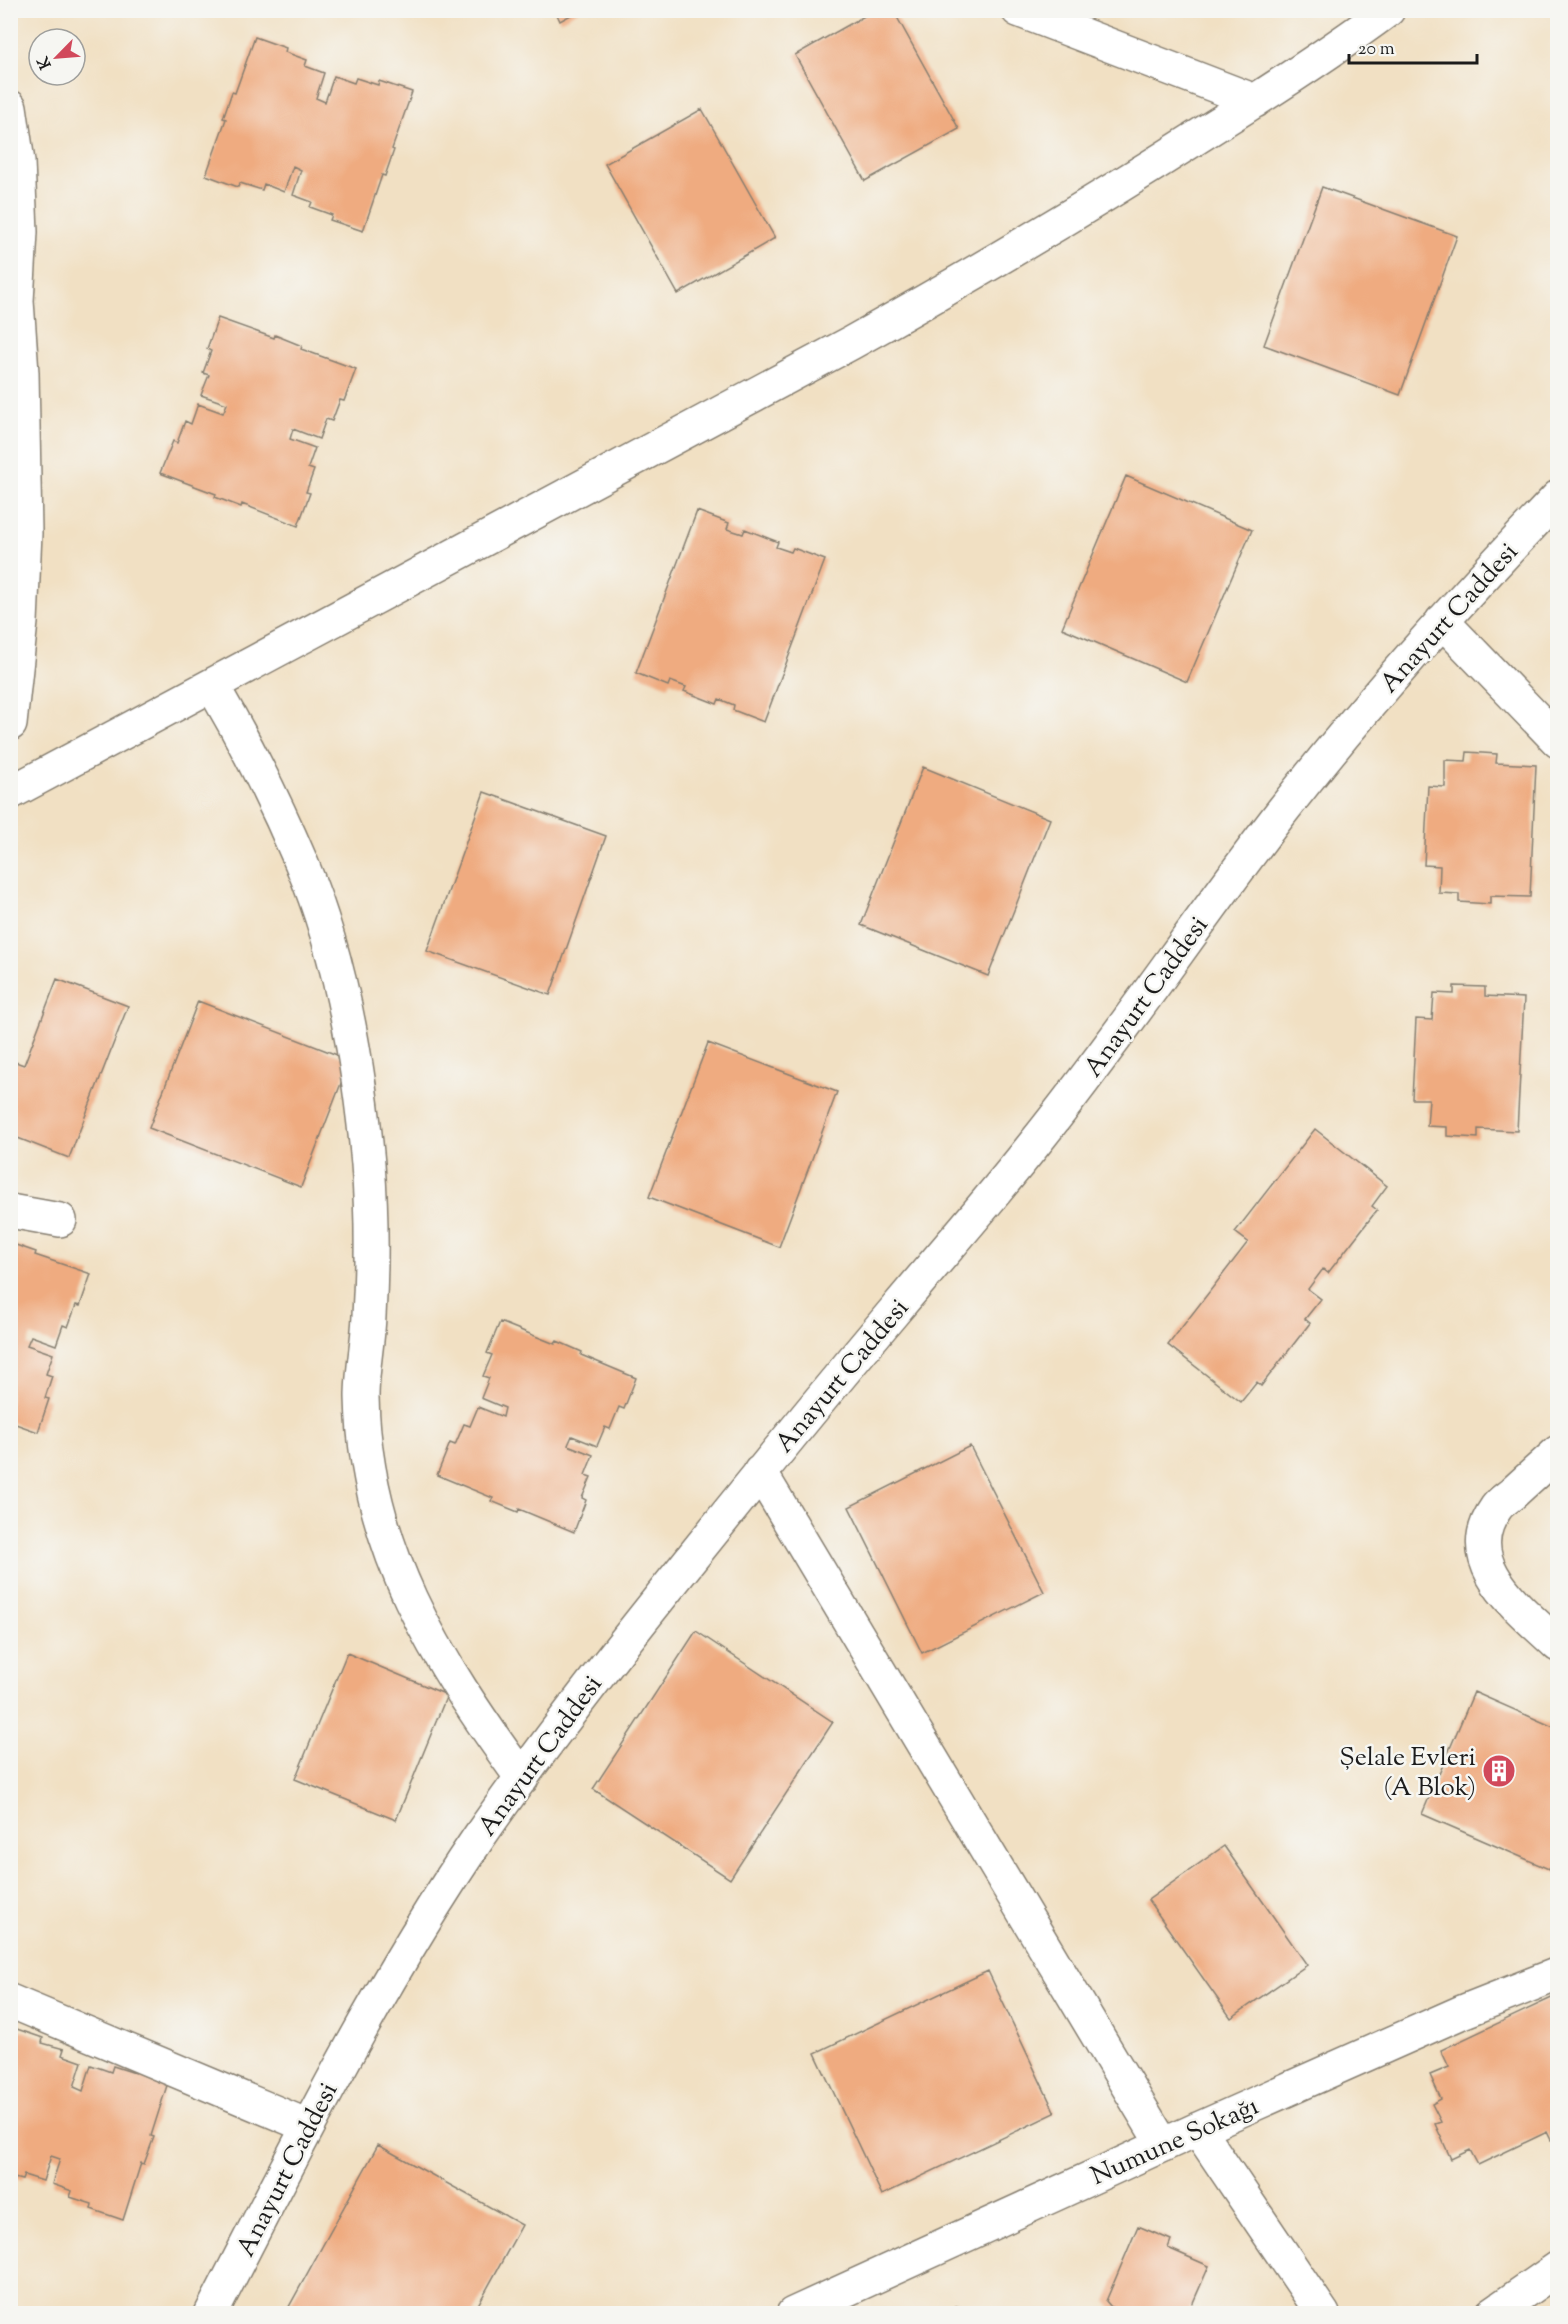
<svg xmlns="http://www.w3.org/2000/svg" width="1568" height="2324" font-family="'Sorts Mill Goudy',serif">
  <style>
    .building { fill: #efab80 }
    .lines { fill: none; stroke-linecap: round; stroke-linejoin: round }
    .minor-casing { stroke: #867e70; stroke-width: 36 }
    .minor { stroke: #fff; stroke-width: 33 }
    .labels { text-anchor: middle; stroke-width: 5; stroke-linejoin: round; paint-order: stroke }
    .street-label { font-size: 26px; fill: #1c1c1c; stroke: #f6f6f2 }
    .poi-label { font-size: 26px; fill: #1c1c1c; stroke: #f6f6f2; text-anchor: end }
  </style>
  <rect width="100%" height="100%" fill="#f6f6f2"/>
  <filter id="ink" filterUnits="userSpaceOnUse"><feTurbulence type="fractalNoise" baseFrequency=".0167" numOctaves="2"/><feDisplacementMap in="SourceGraphic" scale="12" xChannelSelector="R" yChannelSelector="G"/><feConvolveMatrix kernelMatrix="1 2 1 2 8 2 1 2 1" color-interpolation-filters="sRGB"/></filter>
  <filter id="wash" filterUnits="userSpaceOnUse"><feTurbulence type="fractalNoise" baseFrequency=".008" numOctaves="4" result="noise"/><feDisplacementMap in="SourceGraphic" scale="24" xChannelSelector="R" yChannelSelector="G"/><feGaussianBlur stdDeviation="1.35" result="paint"/><feColorMatrix in="noise" values="0 0 0 0 0 0 0 0 0 0 0 0 0 0 0 0 0 1.4 0 .05"/><feComposite in="paint" operator="in"/></filter>
  <g filter="url(#wash)">
    <rect width="100%" height="100%" fill="#f1e0c3"/>
    <g id="blocks">
      <path class="building" d="M555 10H580L560 21Z
        M875 10H893L959 129 865 181 795 55Z
        M255 37 286 48 285 52 307 60 305 66 324 73 316 98 325 102 334 76 354 83 356 78 378 85 379 81 412 92 392 149 394 150 385 176 382 175 363 231 330 220 332 215 310 207 312 202 293 195 301 170 293 166 284 192 264 184 262 190 240 183 238 187 206 175 226 119 223 118 232 92 235 93Z
        M702 109 775 238 678 294 605 164Z
        M1322 187 1457 236 1400 395 1264 345Z
        M218 318 274 338 275 335 302 346 301 349 356 369 344 401 340 400 332 421 326 419 319 439 293 429 290 439 315 448 308 468 314 470 306 492 310 493 298 526 242 504 241 507 215 497 216 494 160 473 173 441 177 443 185 421 191 424 198 404 223 413 227 404 201 395 209 375 203 373 211 351 207 349Z
        M1126 476 1252 530 1187 682 1062 628Z
        M697 511 729 523 727 529 743 534 745 529 778 542 776 547 791 552 793 548 825 560 764 722 733 710 734 705 719 699 717 704 684 691 686 687 670 681 668 686 636 673Z
        M1467 752 1497 754 1496 763 1536 765 1530 897 1490 896V904L1459 902V894L1439 893 1440 866 1424 865 1428 786 1445 787V760L1466 761Z
        M923 767 1050 819 988 976 861 925Z
        M484 792 606 836 550 995 427 951Z
        M57 979 128 1006 69 1158 10 1135V1060L24 1065Z
        M1454 986 1485 987V996L1524 998 1517 1131 1478 1129V1138L1447 1136V1127L1427 1126 1429 1099H1412L1416 1019 1432 1020 1434 993 1454 994Z
        M198 1001 350 1060 301 1187 149 1128Z
        M708 1043 837 1092 779 1247 649 1197Z
        M1315 1129 1387 1186 1372 1206 1377 1210 1328 1273 1323 1269 1308 1289 1321 1299 1305 1319 1310 1323 1261 1386 1257 1382 1241 1402 1168 1345 1248 1242 1235 1232Z
        M10 1243 36 1252 35 1255 91 1274 80 1306 76 1305 68 1327 63 1325 56 1345 31 1336 27 1345 53 1354 46 1374 52 1376 45 1398 49 1399 38 1432 10 1422Z
        M500 1322 555 1344 557 1341 582 1352 581 1355 636 1378 624 1409 619 1407 610 1429 605 1427 597 1446 572 1436 568 1445 593 1455 585 1475 591 1477 582 1498 586 1500 574 1532 519 1509 518 1512 491 1501 493 1498 437 1475 450 1443 455 1445 464 1424 470 1426 478 1407 503 1417 505 1408 481 1398 489 1378 483 1376 492 1355 487 1353Z
        M970 1446 1044 1592 922 1653 849 1507Z
        M696 1631 833 1722 730 1879 593 1789Z
        M347 1653 447 1695 396 1820 295 1779Z
        M1474 1692 1558 1729V1873L1422 1814Z
        M1224 1846 1307 1965 1231 2018 1148 1900Z
        M988 1971 1055 2113 882 2195 815 2053Z
        M1558 1995V2137L1551 2140 1547 2132 1478 2165 1470 2150 1451 2159 1435 2124 1441 2122 1432 2104 1441 2099 1430 2075 1449 2067 1441 2050Z
        M11 2027 43 2038 42 2043 64 2049 62 2055 82 2062 74 2087 83 2091 91 2065 111 2072 113 2066 135 2073 137 2069 169 2079 151 2136 154 2137 144 2164 141 2163 123 2220 91 2209 92 2204 70 2197 72 2191 52 2184 60 2159 51 2156 43 2181 24 2175 22 2180 10 2177Z
        M378 2145 522 2225 473 2314H285Z
        M1138 2226 1171 2240 1168 2248 1209 2266 1188 2314H1117L1106 2301Z
        M1558 2303V2314H1543Z
        M956 2306 980 2313V2314H953Z"/>
    </g>
  </g>
  <g filter="url(#ink)">
    <use href="#blocks" fill-opacity="0" stroke="#867e70" stroke-width="1.5"/>
    <g class="lines">
      <defs>
        <path id="minor" d="M1018 10 1255 101
          M10 107 18 162 21 232 17 301 22 373 25 533 21 622 10 724
          M1442 621 1558 741
          M212 685C246 743 275 801 301 862 341 956 359 1063 368 1164 372 1214 372 1265 369 1316 368 1343 362 1370 362 1397 365 1547 436 1660 522 1778
          M10 793 851 343C973 275 1093 204 1210 129 1271 91 1330 53 1388 10
          M10 1211 60 1220
          M1558 1452C1543 1466 1528 1479 1513 1493 1507 1498 1500 1502 1496 1508 1456 1564 1522 1610 1558 1645
          M760 1472 1163 2145
          M10 2001 308 2126
          M1198 2129 1323 2314
          M211 2314C295 2151 376 1988 479 1837 544 1743 615 1653 686 1565 755 1479 825 1393 896 1309 942 1254 990 1200 1035 1143 1121 1036 1196 923 1280 814 1366 703 1461 599 1558 497
          M793 2314 1198 2129 1462 2012 1558 1974
          M1492 2314 1558 2268"/>
      </defs>
      <use href="#minor" class="minor-casing"/>
      <use href="#minor" class="minor"/>
    </g>
  </g>
  <defs>
    <symbol id="building-disc" viewBox="-11 -11 22 22"><circle r="9.5" fill="#d1495b" stroke="#f6f6f2"/><path d="M-4-6H4V6H1V3H-1V6H-4ZM-2.5-4.3h1.7v1.8h-1.7ZM.8-4.3h1.7v1.8H.8ZM-2.5-1h1.7V.8h-1.7ZM.8-1h1.7V.8H.8Z" fill="#fff"/></symbol>
  </defs>
  <g fill-rule="evenodd">
    <use href="#building-disc" x="1480" y="1752" width="38" height="38"/>
  </g>
  <g class="labels">
    <g class="street-label">
      <text transform="translate(1448 617) rotate(-48)" y="9">Anayurt Caddesi</text>
      <text transform="translate(1145 996) rotate(-54)" y="9">Anayurt Caddesi</text>
      <text transform="translate(841 1375) rotate(-50)" y="9">Anayurt Caddesi</text>
      <text transform="translate(539 1755) rotate(-54)" y="9">Anayurt Caddesi</text>
      <text transform="translate(1174 2140) rotate(-24)" y="9">Numune Sokağı</text>
      <text transform="translate(286 2169) rotate(-63)" y="9">Anayurt Caddesi</text>
    </g>
    <g class="poi-label">
      <text x="1476" y="1765">Şelale Evleri<tspan x="1476" dy="30">(A Blok)</tspan></text>
    </g>
  </g>
  <rect width="1568" height="2324" fill="none" stroke="#f6f6f2" stroke-width="36"/>
  <g transform="translate(57 57) rotate(245)"><circle r="28" fill="#f6f6f2" stroke="#9f9f9c" stroke-width="1.5"/>
  <path d="M0-4.5L10 22L0 15L-10 22Z" fill="#d1495b"/>
  <text y="-9" font-size="16" font-weight="bold" text-anchor="middle" fill="#1c1c1c">K</text>
  </g>
  <path d="M1349 54v9h128v-9" fill="none" stroke="#1c1c1c" stroke-width="3"/>
  <text x="1358" y="54" font-size="18" fill="#1c1c1c" stroke="#f6f6f2" stroke-width="4.5" paint-order="stroke">20 m</text>
</svg>
